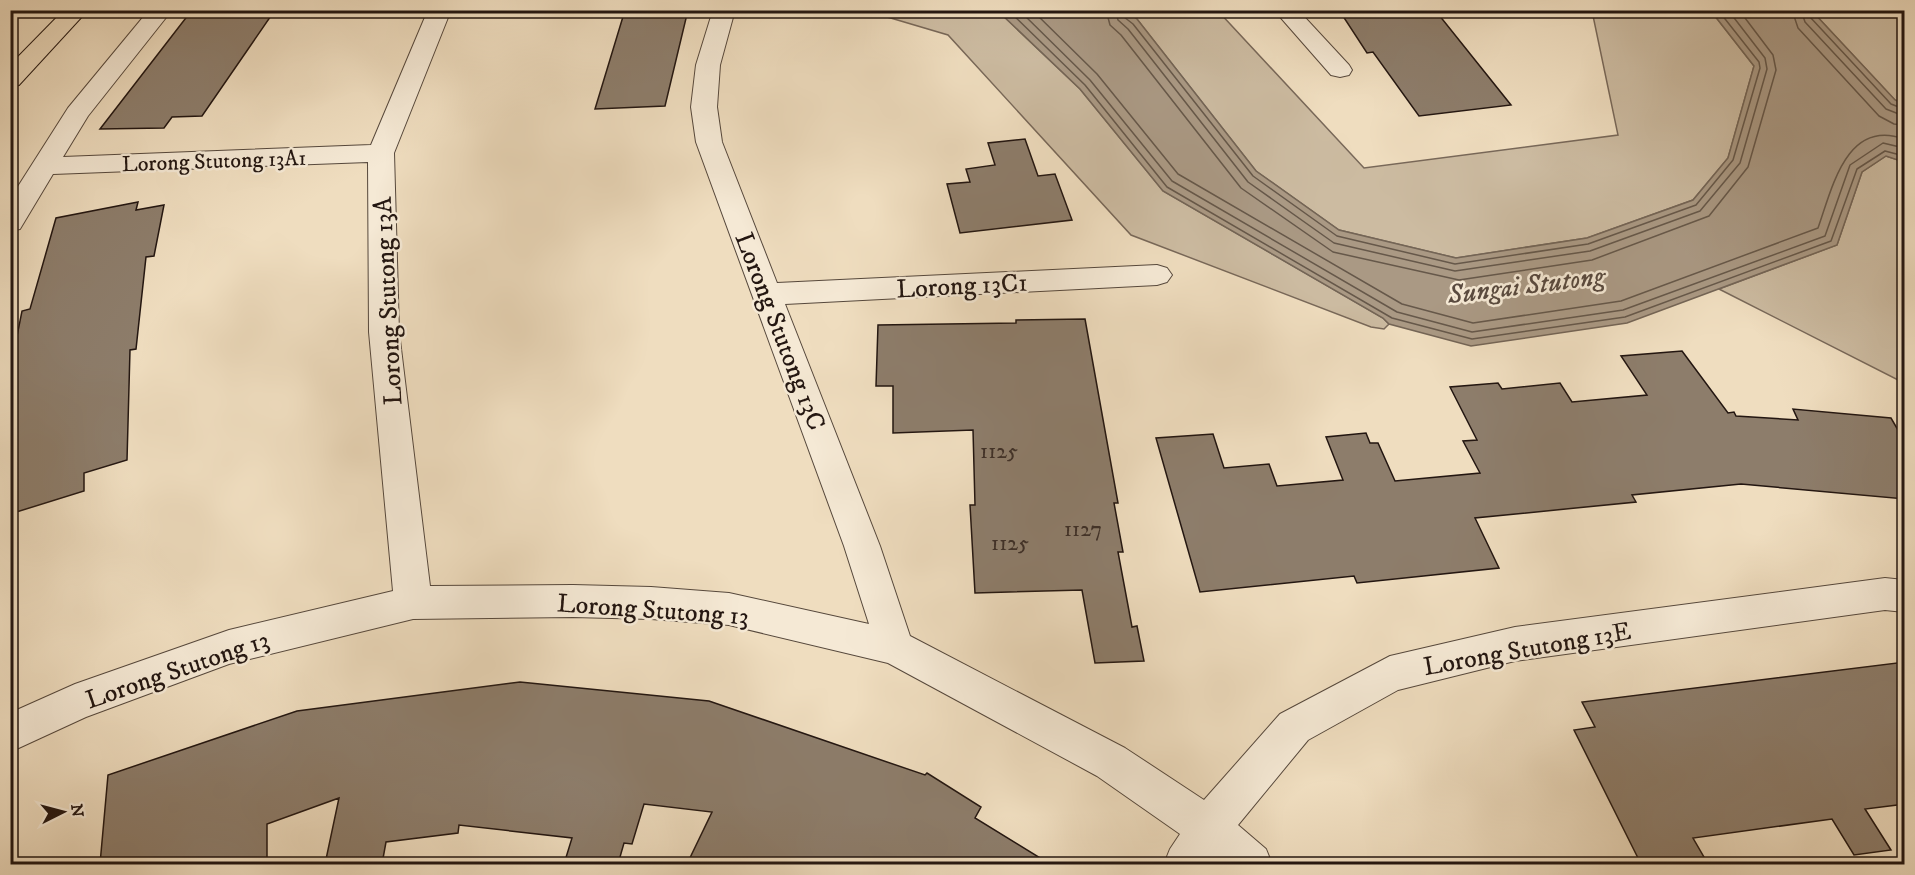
<svg xmlns="http://www.w3.org/2000/svg" width="1915" height="875" font-family="'IM FELL DW Pica',serif">
  <style>
    .green { fill: #ccbba1; stroke: #786859; stroke-width: 1.5 }
    .water { fill: #aa9984; stroke: #746556; stroke-width: 1.5 }
    .lines { fill: none; stroke-linecap: round; stroke-linejoin: round }
    .shore { stroke: #66584a; stroke-width: 1.5 }
    .building { fill: #8d7d6b; stroke: #231611; stroke-width: 1.5 }
    .minor-casing { stroke: #56483c; stroke-width: 2 }
    .major-casing { stroke: #231611; stroke-width: 2 }
    .minor { fill: #f5e9d5; fill-rule: evenodd }
    .major { fill: #efddbf; fill-rule: evenodd }
    .labels { text-anchor: middle; stroke-width: 5; stroke-linejoin: round; paint-order: stroke }
    .far-street-label { font-size: 22px; fill: #231611; stroke: #f5e9d5 }
    .number-label { font-size: 22px; fill: #3e3028 }
    .street-label { font-size: 26px; fill: #231611; stroke: #f5e9d5 }
    .water-label { font-size: 27px; font-style: italic; fill: #594a3f; stroke: #f5e9d5 }
  </style>
  <rect width="100%" height="100%" fill="#efddbf"/>
  <filter id="stains"><feTurbulence type="fractalNoise" baseFrequency=".00333" numOctaves="4"/><feColorMatrix values="0 0 0 0 .2 0 0 0 0 .09 0 0 0 0 .02 0 0 0 .5 -.17"/></filter>
  <radialGradient id="worn" r=".72"><stop offset=".6" stop-color="#630" stop-opacity="0"/><stop offset="1" stop-color="#630" stop-opacity=".3"/></radialGradient>
  <path class="green" d="M867 11H998L1080 89 1163 191 1383 318 1389 324 1384 329 1371 327 1131 235 948 35Z
    M1126 11H1218L1364 168 1618 135 1592 11H1711L1754 66 1728 158 1693 200 1587 238 1456 258 1339 230 1256 171 1137 19Z
    M1812 11H1904V104L1895 100Z
    M1886 156 1904 162V383L1719 289 1837 245 1862 172Z"/>
  <path class="water" d="M998 11H1126L1137 19 1256 171 1339 230 1456 258 1587 238 1693 200 1728 158 1754 66 1711 11H1812L1895 100 1904 104V162L1886 156 1862 172 1837 245 1627 323 1471 346 1389 324 1383 318 1163 191 1080 89Z"/>
  <g class="lines">
    <path class="shore" d="M1008 10 1085 85 1167 187 1392 318 1472 339 1625 317 1831 241 1857 169 1885 151 1904 156
      M1019 10 1090 80 1172 181 1397 312 1472 332 1623 310 1825 236 1850 165 1883 143 1904 148
      M1032 10 1097 74 1178 174 1402 304 1473 323 1621 301 1818 228C1832 189 1846 118 1904 139
      M1106 10 1110 25 1121 35 1241 188 1333 252 1459 280 1592 260 1709 216 1748 167 1776 70 1773 55 1739 10
      M1115 10 1118 20 1128 29 1248 182 1334 243 1455 271 1590 251 1700 211 1740 163 1767 69 1765 58 1728 10
      M1123 10 1124 17 1133 24 1253 176 1337 236 1455 264 1588 244 1696 205 1733 160 1760 68 1759 62 1718 10
      M1792 10 1798 28 1879 116 1894 124 1904 125
      M1801 10 1805 22 1886 109 1904 116
      M1809 10 1810 17 1891 104 1904 109"/>
  </g>
  <path class="building" d="M192 10H275L202 116 172 117 164 128 100 129Z
    M625 10H688L665 106 595 109Z
    M1339 10H1435L1511 105 1419 116 1373 52 1367 53Z
    M1025 139 1038 176 1055 174 1072 220 960 233 947 184 970 182 966 169 995 165 988 143Z
    M138 202 136 210 164 205 154 256 146 257 136 349 130 350 127 460 84 473V491L10 514V371L22 311 30 309 56 218Z
    M1085 319 1118 503H1114L1123 552H1118L1132 627 1137 626 1144 661 1095 663 1082 590 975 593 970 505H975L973 430 893 433V386H876L878 325 1016 323V320Z
    M1682 351 1728 413 1734 412 1736 416 1798 420 1793 409 1891 418 1905 442V499L1741 484 1632 495 1636 502 1475 518 1499 568 1357 583 1354 576 1200 592 1156 438 1213 434 1224 468 1269 464 1277 486 1343 480 1326 437 1366 433 1370 443H1378L1395 481 1480 473 1463 441 1477 440 1450 387 1498 383 1502 389 1560 383 1572 402 1647 395 1621 356Z
    M1905 662V804L1865 809 1891 850 1854 855 1832 819 1693 838 1708 864H1641L1574 730 1595 727 1582 702Z
    M520 682 709 701 925 775 927 773 981 807 975 818 1050 864H687L712 812 644 804 632 844 624 843 618 864H564L572 838 459 825 458 833 386 842 382 864H325L339 798 267 824V864H100L108 775 297 711Z"/>
  <g class="lines">
    <defs>
      <path id="minor" d="M149 10H172L88 116 63 157 371 145 428 10H451L394 153 399 332 430 586 573 585 651 587 729 593 869 624 844 546 696 142 691 107 696 65 713 10H735L720 65 717 107 722 142 777 283 1157 265 1167 268 1172 275 1167 282 1157 285 785 304 880 546 910 636 1125 748 1204 800 1280 714 1390 656 1515 627 1885 578 1904 580V612L1885 610 1515 661 1398 690 1308 740 1238 825 1266 849 1272 864H1218L1213 860 1210 864H1164L1170 849 1180 834 1097 776 888 663 729 625 651 619 573 617 413 619 229 664 86 717 10 752V713L75 684 229 630 393 591 369 332 368 162 53 174 20 229 10 231V199L68 108Z
        M1274 10H1298L1349 65 1352 70 1349 75 1340 77 1331 75Z"/>
      <path id="major" d="M64 10H88L19 85 10 87V65Z"/>
    </defs>
    <use href="#minor" class="minor-casing"/>
    <use href="#major" class="major-casing"/>
    <use href="#minor" class="minor"/>
    <use href="#major" class="major"/>
  </g>
  <g class="labels">
    <g class="far-street-label">
      <text transform="translate(214 160) rotate(-2)" y="8">Lorong Stutong 13A1</text>
    </g>
    <g class="number-label">
      <text x="999" y="458">1125</text>
      <text x="1083" y="536">1127</text>
      <text x="1010" y="550">1125</text>
    </g>
    <g class="street-label">
      <text transform="translate(962 285) rotate(-3)" y="9">Lorong 13C1</text>
      <text transform="translate(387 301) rotate(-93)" y="9">Lorong Stutong 13A</text>
      <text transform="translate(781 331) rotate(69)" y="9">Lorong Stutong 13C</text>
      <text transform="translate(653 609) rotate(4)" y="9">Lorong Stutong 13</text>
      <text transform="translate(1527 648) rotate(-10)" y="9">Lorong Stutong 13E</text>
      <text transform="translate(177 669) rotate(-19)" y="9">Lorong Stutong 13</text>
    </g>
    <g class="water-label">
      <text transform="translate(1526 285) rotate(-7)" y="9">Sungai Stutong</text>
    </g>
  </g>
  <rect width="1915" height="875" fill="none" stroke="#efddbf" stroke-width="36"/>
  <rect x="12" y="12" width="1891" height="851" fill="none" stroke="#231611" stroke-width="3"/>
  <rect x="18" y="18" width="1879" height="839" fill="none" stroke="#231611" stroke-width="1.5"/>
  <g transform="translate(63 812) rotate(84)" stroke="#f5e9d5" stroke-width="4.5" paint-order="stroke">
  <path d="M0-4.5L10 22L0 15L-10 22Z" fill="#231611"/>
  <text y="-9" font-size="16" font-weight="bold" text-anchor="middle" fill="#231611">N</text>
  </g>
  <rect width="100%" height="100%" filter="url(#stains)"/>
  <rect width="100%" height="100%" fill="url(#worn)"/>
</svg>
